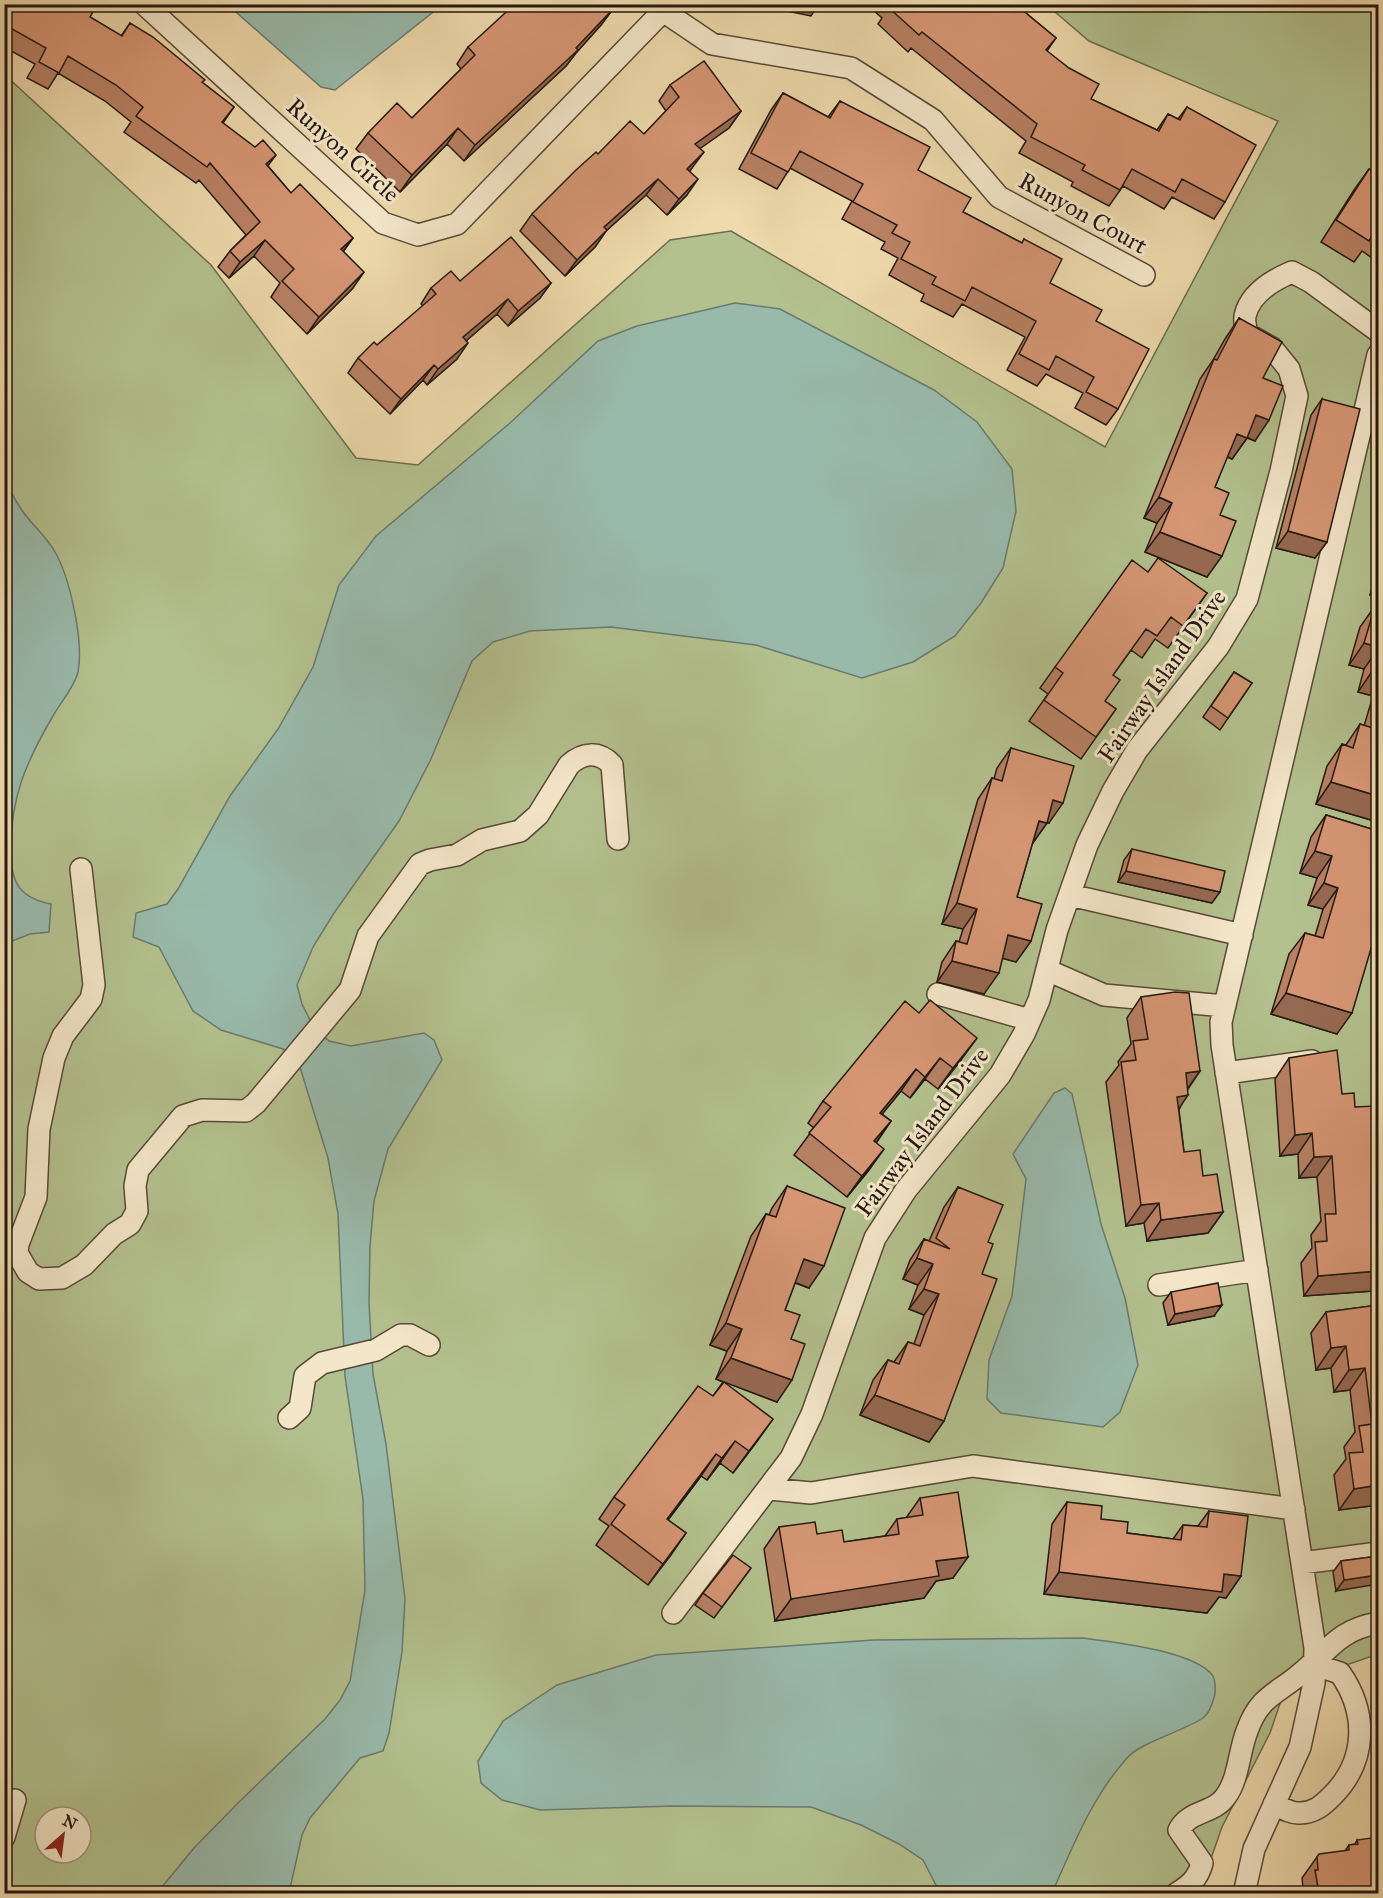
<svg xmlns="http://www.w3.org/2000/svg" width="1383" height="1898" font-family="'IM FELL Great Primer',serif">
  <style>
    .green { fill: #b3c18e; stroke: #6b6d50; stroke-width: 1.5; fill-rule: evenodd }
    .water { fill: #99baab; stroke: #6a7a6e; stroke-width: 1.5 }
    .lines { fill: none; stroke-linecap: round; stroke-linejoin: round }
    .minor-casing { stroke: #564938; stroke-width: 24 }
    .minor { stroke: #f4e7c9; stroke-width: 21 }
    .wall { fill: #b88164; stroke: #231912; stroke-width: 1.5 }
    .shaded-wall { fill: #966951; stroke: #231912; stroke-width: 1.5 }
    .building { fill: #d69674; stroke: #231912; stroke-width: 1.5 }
    .labels { text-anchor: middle; stroke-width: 6; stroke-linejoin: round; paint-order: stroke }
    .street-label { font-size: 24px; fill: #231912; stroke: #f4e7c9 }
  </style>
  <rect width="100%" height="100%" fill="#eedaac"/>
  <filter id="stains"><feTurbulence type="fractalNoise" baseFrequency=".00333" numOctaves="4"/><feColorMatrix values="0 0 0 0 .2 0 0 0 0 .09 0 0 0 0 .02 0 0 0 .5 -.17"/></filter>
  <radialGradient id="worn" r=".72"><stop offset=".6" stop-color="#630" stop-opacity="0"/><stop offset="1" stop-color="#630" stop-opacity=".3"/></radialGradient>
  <path class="green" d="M1047 5H1378V1654L1286 1686 1270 1733 1222 1827 1199 1893H5V75L211 265 356 458 418 465 670 240 731 231 1105 447 1278 121 1089 41ZM45 1817H81V1853H45Z"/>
  <path class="water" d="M228 5H442L335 90 321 87Z
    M735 303 780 309 934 390 977 422 1012 469 1016 511 1003 568 981 603 955 636 913 662 862 678 756 645 611 627 530 631 493 642 472 661 431 759 399 821 334 913 313 947 297 985 302 1004 313 1026 329 1041 351 1046 424 1033 434 1040 442 1060 388 1149 374 1201 370 1246 369 1303 373 1374 386 1444 405 1599 402 1652 389 1733 383 1751 360 1758 310 1818 302 1835 289 1893H157L194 1848 239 1802 325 1719 340 1700 350 1681 365 1590 363 1499 345 1376 338 1214 328 1158 299 1064 283 1049 221 1030 193 1011 159 947 133 937 136 913 167 904 178 889 230 796 278 729 313 667 339 585 376 536 510 423 598 341 637 326Z
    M5 481C10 490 15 500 21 509 31 524 46 536 55 552 70 578 84 642 78 672 75 686 60 703 53 716 26 762 10 798 11 853 11 884 21 898 51 904L49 932 30 934 5 944Z
    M1065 1088 1072 1094 1101 1224 1125 1298 1138 1365 1120 1412 1103 1427 1001 1413 987 1399 989 1360 1012 1296 1026 1179 1013 1154 1054 1093Z
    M1083 1638C1114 1642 1195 1651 1213 1676 1216 1682 1215 1688 1215 1694 1213 1702 1210 1713 1203 1718 1184 1731 1141 1742 1127 1758 1092 1797 1073 1846 1052 1893H940L923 1860 899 1844 861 1825 811 1807 674 1806 540 1810 502 1800 481 1783 478 1761 503 1721 557 1685 656 1655 874 1640Z"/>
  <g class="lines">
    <defs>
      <path id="minor" d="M144 4 383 223 418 235 457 224 663 11 654 4
        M666 4 663 11 712 44 851 68 933 120 999 197 1144 275
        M81 869 94 985 91 999 63 1036 54 1058 39 1129 36 1197 18 1244 17 1253 28 1272 39 1279 62 1278 84 1265 114 1234 130 1224 137 1211 135 1186 138 1170 183 1116 202 1110 246 1111 256 1103 350 990 368 936 420 864 430 860 457 855 482 840 520 831 538 815 569 765C583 752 599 751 612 765L618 839
        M1070 895 1242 935
        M1047 970 1104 995 1225 1006
        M938 994 1030 1020
        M1226 1073 1312 1061
        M1159 1285 1257 1270
        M289 1418 300 1408 305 1376 322 1363 376 1350 401 1335H410L429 1345
        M770 1489 811 1493 973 1466 1294 1509
        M1302 1563 1378 1553
        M673 1613 791 1458 812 1414 875 1238 906 1190 1000 1075 1024 1034 1039 1000 1057 930 1087 845 1113 791 1137 750 1218 647 1247 599 1281 471 1297 396 1289 369 1272 348 1247 334C1246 329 1244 321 1245 316 1250 293 1273 280 1292 272L1311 282 1378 331
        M1274 1804C1282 1808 1292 1814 1300 1813 1314 1813 1323 1805 1332 1796 1367 1761 1368 1713 1340 1673L1315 1665
        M4 1837 15 1800
        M1176 1894C1189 1886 1198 1879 1202 1863L1179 1830C1189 1810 1214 1814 1226 1796 1239 1778 1239 1751 1247 1731 1259 1697 1275 1695 1299 1675 1328 1652 1337 1630 1378 1623
        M1244 1894 1254 1849 1300 1747 1314 1683 1315 1648 1222 1045 1221 1022 1378 355"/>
    </defs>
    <use href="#minor" class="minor-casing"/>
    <use href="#minor" class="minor"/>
  </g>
  <path class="wall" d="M4 4 62 8 63 4H97L90 17 121 36 130 23 203 83 234 107 223 123 268 166 291 193 353 238 343 252 353 288 307 334 271 297 280 283 254 256 229 278 218 267 230 251 246 235 199 180 196 183 124 132 131 122 105 101 58 73 48 89 27 78 35 64 4 47Z
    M866 4H1015L1056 38 1047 51 1091 99 1157 130 1168 114 1178 119 1187 107 1225 202 1214 219 1172 197 1164 209 1123 186 1109 206 1071 186 1073 182 1019 153 1026 141 911 48 908 52 878 24 882 18Z
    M613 9 601 25 576 53 566 66 464 161 447 144 400 192 356 149 368 133 412 118 461 69 457 64 468 47Z
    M670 85 741 111 729 128 700 148 692 168 690 171 687 195 667 215 646 195 606 231 595 247 565 276 520 231 532 214 644 134 666 111 659 101Z
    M783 93 828 117 840 101 918 170 963 212 1022 243 1024 239 1050 283 1096 321 1118 409 1106 425 1075 408 1083 393 1046 374 1037 386 1007 370 1025 337 962 304 953 317 921 301 924 294 889 275 898 258 881 249 885 242 842 219 852 201 790 168 777 189 739 169 771 110Z
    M1369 169 1378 175V262L1362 251 1354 262 1321 242 1354 190Z
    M460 281 551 283 540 298 508 326 497 314 466 341 457 359 427 385 423 380 390 414 348 373 358 358 377 345 423 306 421 304 431 288Z
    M1239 318 1263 378 1255 441 1247 438 1232 459 1227 457 1215 487 1220 515 1207 577 1145 552 1157 523 1144 518 1200 379 1213 360 1225 339Z
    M1322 399 1327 542 1315 558 1276 548 1311 415Z
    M1378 565V598L1370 595Z
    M1148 572 1207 593 1168 648 1155 639 1142 658 1131 650 1113 675 1105 701 1116 709 1081 759 1029 721 1048 694 1040 688 1055 667Z
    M1375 606 1378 607V822L1316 804 1327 766 1342 744 1346 745 1360 724 1364 726 1373 696 1358 692 1364 669 1349 665 1360 627Z
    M1234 672 1252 683 1220 730 1203 717Z
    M1011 748 1049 823H1047L1032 844 1017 897 1031 941 1016 962 1002 958 984 994 937 982 942 962 956 941 959 942 963 929 942 924 978 799 992 778 994 779 997 768Z
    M1326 815 1378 831 1337 1034 1271 1014 1289 954 1305 933 1315 936 1323 909 1308 905 1317 878 1300 873 1311 837Z
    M1132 849 1212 903 1118 882 1124 860Z
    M1141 997 1200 1071 1188 1089 1179 1110 1184 1152 1203 1176 1223 1212 1208 1233 1147 1241 1144 1223 1126 1226 1106 1082 1119 1065 1118 1062 1131 1044 1127 1018Z
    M919 1013 961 1060 938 1089 925 1079 910 1098 901 1091 882 1114 891 1121 876 1143 869 1170 847 1197 794 1155 814 1128 808 1123 823 1101Z
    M1289 1058 1342 1094 1373 1291 1304 1296 1301 1263 1312 1248 1311 1235 1321 1221 1317 1177 1299 1178 1298 1154 1280 1156 1275 1079Z
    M787 1186 809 1288 795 1283 785 1310 791 1339 777 1402 725 1382 758 1440 733 1473 720 1463 707 1480 701 1476 668 1520 686 1533 648 1585 596 1545 609 1526 599 1519 614 1497 713 1396 723 1382 716 1379 727 1351 710 1345 751 1236 766 1214 769 1215 772 1208Z
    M958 1187 988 1242 982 1274 944 1421 929 1442 860 1415 873 1380 888 1360 894 1362 908 1342 914 1344 924 1315 909 1309 918 1285 903 1279 910 1260 924 1239 929 1241 944 1207Z
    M1171 1292 1214 1316 1168 1325 1163 1303Z
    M1378 1305V1505L1339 1510 1334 1475 1346 1459 1344 1447 1355 1432 1350 1390 1334 1392 1331 1368 1316 1370 1311 1333 1326 1312Z
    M920 1498 953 1578 936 1581 924 1598 775 1621 764 1549 779 1527 817 1534 844 1542 885 1536 897 1519 906 1518Z
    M1067 1502 1127 1533 1173 1539 1183 1525 1198 1526 1209 1511 1241 1576 1226 1598 1219 1597 1207 1613 1044 1594 1052 1524Z
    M1378 1556 1336 1591 1333 1572 1341 1561Z
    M751 1568 714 1618 695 1605 703 1593Z
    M1357 1840 1378 1893H1302L1301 1891 1303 1888 1302 1878 1317 1857 1345 1851 1349 1845 1355 1844Z"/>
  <path class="shaded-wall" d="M753 4H819L811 16Z
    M613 9 601 25 576 53 566 66 464 161 475 145 576 48Z
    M741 111 729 128 684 160 695 144Z
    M458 128 447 144 400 192 412 175Z
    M704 152 692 168 676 185 687 169Z
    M276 155 264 171 266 164Z
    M658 179 646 195 606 231 595 247 565 276 577 260 604 227Z
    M698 179 687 195 667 215 679 199Z
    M353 238 341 254V249Z
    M265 240 254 256 229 278 240 262Z
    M364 272 353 288 307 334 319 317Z
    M551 283 540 298 508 326 518 311Z
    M508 299 497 314 452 353 463 337Z
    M468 343 457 359 427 385 438 369Z
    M434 365 423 380 390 414 401 399Z
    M1256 415 1269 420 1255 441 1242 435Z
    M1237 434 1247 438 1232 459 1222 454Z
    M1159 497 1172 503 1157 523 1144 518Z
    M1288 531 1327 542 1315 558 1276 548Z
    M1160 532 1222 556 1207 577 1145 552Z
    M1378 583V598L1370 595Z
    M1364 643 1378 647V649L1364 669 1349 665Z
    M1373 670 1378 672V688L1373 696 1358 692Z
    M1331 782 1378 796V822L1316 804Z
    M1053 800 1063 803 1049 823 1039 820Z
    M1039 821 1047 823 1032 844Z
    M1315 851 1332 856 1317 878 1300 873Z
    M1126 871 1220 892 1212 903 1118 882Z
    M1324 883 1338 888 1323 909 1308 905Z
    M957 903 977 909 963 929 942 924Z
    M1008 935 1031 941 1016 962 994 956Z
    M952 961 999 973 984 994 937 982Z
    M1286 993 1352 1013 1337 1034 1271 1014Z
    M977 1038 961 1060 938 1089 953 1068Z
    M940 1058 925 1079 910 1098 925 1077Z
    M916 1069 901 1091 865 1135 880 1113Z
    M1200 1071 1185 1092 1186 1073Z
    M1188 1095 1174 1116 1177 1097Z
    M891 1121 876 1143 874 1141Z
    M1312 1133 1298 1154 1280 1156 1295 1135Z
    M884 1149 869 1170 847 1197 862 1176Z
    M1332 1156 1317 1177 1299 1178 1314 1157Z
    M1159 1203 1144 1223 1126 1226 1141 1205Z
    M1223 1212 1208 1233 1147 1241 1161 1220Z
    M917 1258 933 1264 918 1285 903 1279Z
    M804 1259 824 1266 809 1288 789 1280Z
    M1378 1271V1284L1373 1291 1304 1296 1318 1276Z
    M924 1289 939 1294 924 1315 909 1309Z
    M1222 1305 1214 1316 1168 1325 1175 1314Z
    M726 1323 742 1329 727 1351 710 1345Z
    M1346 1346 1331 1368 1316 1370 1331 1348Z
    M731 1358 792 1380 777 1402 716 1379Z
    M1365 1368 1350 1390 1334 1392 1349 1370Z
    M875 1395 944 1421 929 1442 860 1415Z
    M773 1419 758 1440 733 1473 749 1451Z
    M735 1441 720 1463 707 1480 722 1458Z
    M716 1454 701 1476 652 1541 667 1519Z
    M1378 1485V1505L1339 1510 1354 1489Z
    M686 1533 671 1555 648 1585 663 1564Z
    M968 1557 953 1578 936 1581 924 1598 775 1621 791 1599 936 1561Z
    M1059 1572 1224 1574 1241 1576 1226 1598 1219 1597 1207 1613 1044 1594Z
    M1378 1575V1584L1336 1591 1344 1580Z"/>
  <path class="building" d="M4 4H56L63 9 66 4H97L90 17 122 36 130 23 153 37 205 80 202 82 234 107 222 122 255 147 263 140 276 155 266 164 291 193 300 184 353 238 341 249 364 272 319 317 282 281 294 269 265 240 240 262 230 251 260 222 210 163 207 167 136 116 143 107 116 85 68 56 59 73 39 62 46 48 7 26 4 31Z
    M515 4H608L613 9 576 48 578 50 475 145 458 128 412 175 368 133 397 103 412 118 475 55 468 47Z
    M892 4H1015L1056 38 1046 50 1069 68 1099 84 1091 99 1159 131 1168 114 1180 120 1187 107 1256 145 1225 202 1182 179 1175 192 1132 169 1120 190 1082 170 1085 165 1031 137 1037 124 922 32 919 35 889 8Z
    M704 61 741 111 695 144 704 152 687 169 698 179 679 199 658 179 604 227 607 230 577 260 532 214 576 170 596 152 598 154 630 121 644 134 679 97 670 85Z
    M783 93 830 118 840 101 930 147 918 170 971 198 963 212 1022 243 1024 239 1062 259 1050 283 1102 310 1096 321 1149 349 1118 409 1086 392 1094 377 1056 356 1049 370 1019 354 1036 321 972 287 965 301 932 284 936 277 901 259 910 242 892 233 897 225 853 202 863 184 800 151 788 172 751 153Z
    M1369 169 1378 175V231L1376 229 1369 241 1336 220Z
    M511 237 551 283 518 311 508 299 463 337 468 343 438 369 434 365 401 399 358 358 374 342 377 345 436 294 431 288 451 271 460 281Z
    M1239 318 1282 342 1263 378 1283 386 1269 420 1256 415 1247 438 1237 434 1215 487 1229 493 1220 515 1236 521 1222 556 1160 532 1172 503 1159 497 1214 359 1217 360Z
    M1322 399 1360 409 1327 542 1288 531Z
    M1158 558 1207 593 1183 626 1171 617 1157 636 1146 629 1113 675 1120 680 1105 701 1116 709 1096 737 1044 700 1063 673 1055 667 1132 560 1148 572Z
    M1375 606 1378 607V647L1364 643Z
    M1378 651V672L1373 670Z
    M1234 672 1252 683 1228 718 1211 706Z
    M1378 708V796L1331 782 1342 744 1353 748 1360 724 1373 728Z
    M1011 748 1074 766 1063 803 1053 800 1047 823 1039 821 1017 897 1042 904 1031 941 1008 935 999 973 952 961 956 941 967 944 977 909 957 903 992 778 1002 781Z
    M1326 815 1378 831V925L1352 1013 1286 993 1305 933 1323 938 1338 888 1324 883 1332 856 1315 851Z
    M1132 849 1225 871 1220 892 1126 871Z
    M1175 992 1189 993 1200 1071 1186 1073 1188 1095 1177 1097 1184 1152 1200 1150 1203 1176 1217 1174 1223 1212 1161 1220 1159 1203 1141 1205 1121 1062 1136 1060 1133 1041 1148 1039 1141 997Z
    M930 1000 977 1038 953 1068 940 1058 925 1077 916 1069 880 1113 891 1121 874 1141 884 1149 862 1176 809 1133 831 1107 823 1101 905 1001 919 1013Z
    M1337 1050 1342 1094 1354 1093 1355 1107 1376 1106 1378 1147V1271L1318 1276 1315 1242 1327 1241 1325 1214H1336L1332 1156 1314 1157 1312 1133 1295 1135 1289 1058Z
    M787 1186 845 1208 824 1266 804 1259 785 1310 800 1315 791 1339 805 1344 792 1380 731 1358 742 1329 726 1323 766 1214 776 1217Z
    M958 1187 1003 1205 988 1242 993 1244 982 1274 997 1279 944 1421 875 1395 888 1360 899 1364 908 1342 920 1346 939 1294 924 1289 933 1264 917 1258 924 1239 950 1249 936 1238Z
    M1218 1283 1222 1305 1175 1314 1171 1292Z
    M1378 1305V1485L1354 1489 1349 1453 1363 1452 1359 1426 1372 1424 1365 1368 1349 1370 1346 1346 1331 1348 1326 1312Z
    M724 1382 773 1419 749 1451 735 1441 722 1458 716 1454 667 1519 686 1533 663 1564 611 1524 625 1505 614 1497 698 1386 713 1396Z
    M958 1492 968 1557 936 1561 939 1576 791 1599 779 1527 815 1522 817 1534 842 1530 844 1542 899 1534 897 1519 923 1515 920 1498Z
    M1067 1502 1102 1506 1101 1519 1128 1522 1127 1533 1181 1540 1183 1525 1207 1527 1209 1511 1248 1516 1241 1576 1224 1574 1222 1592 1059 1572Z
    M733 1555 751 1568 722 1607 703 1593Z
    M1378 1556V1575L1344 1580 1341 1561Z
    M1378 1837V1893H1319L1315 1870H1318L1317 1857 1319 1854 1349 1850V1845L1358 1844 1357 1840Z"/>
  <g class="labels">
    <g class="street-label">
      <text transform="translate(343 150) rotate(42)" y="8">Runyon Circle</text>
      <text transform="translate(1083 213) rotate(29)" y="8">Runyon Court</text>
      <text transform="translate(1162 676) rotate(-55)" y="8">Fairway Island Drive</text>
      <text transform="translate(922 1132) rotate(-53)" y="8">Fairway Island Drive</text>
    </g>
  </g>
  <rect width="1383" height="1898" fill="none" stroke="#eedaac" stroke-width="24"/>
  <rect x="6" y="6" width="1371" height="1886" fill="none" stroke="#231912" stroke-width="3"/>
  <rect x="12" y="12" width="1359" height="1874" fill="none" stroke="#231912" stroke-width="1.5"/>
  <g transform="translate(63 1835) rotate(28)"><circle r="28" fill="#f4e7c9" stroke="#a09580" stroke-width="1.5"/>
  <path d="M0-4.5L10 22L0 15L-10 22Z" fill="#8f2418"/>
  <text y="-9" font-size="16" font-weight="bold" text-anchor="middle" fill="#231912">N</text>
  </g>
  <rect width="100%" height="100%" filter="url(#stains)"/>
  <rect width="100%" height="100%" fill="url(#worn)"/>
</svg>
